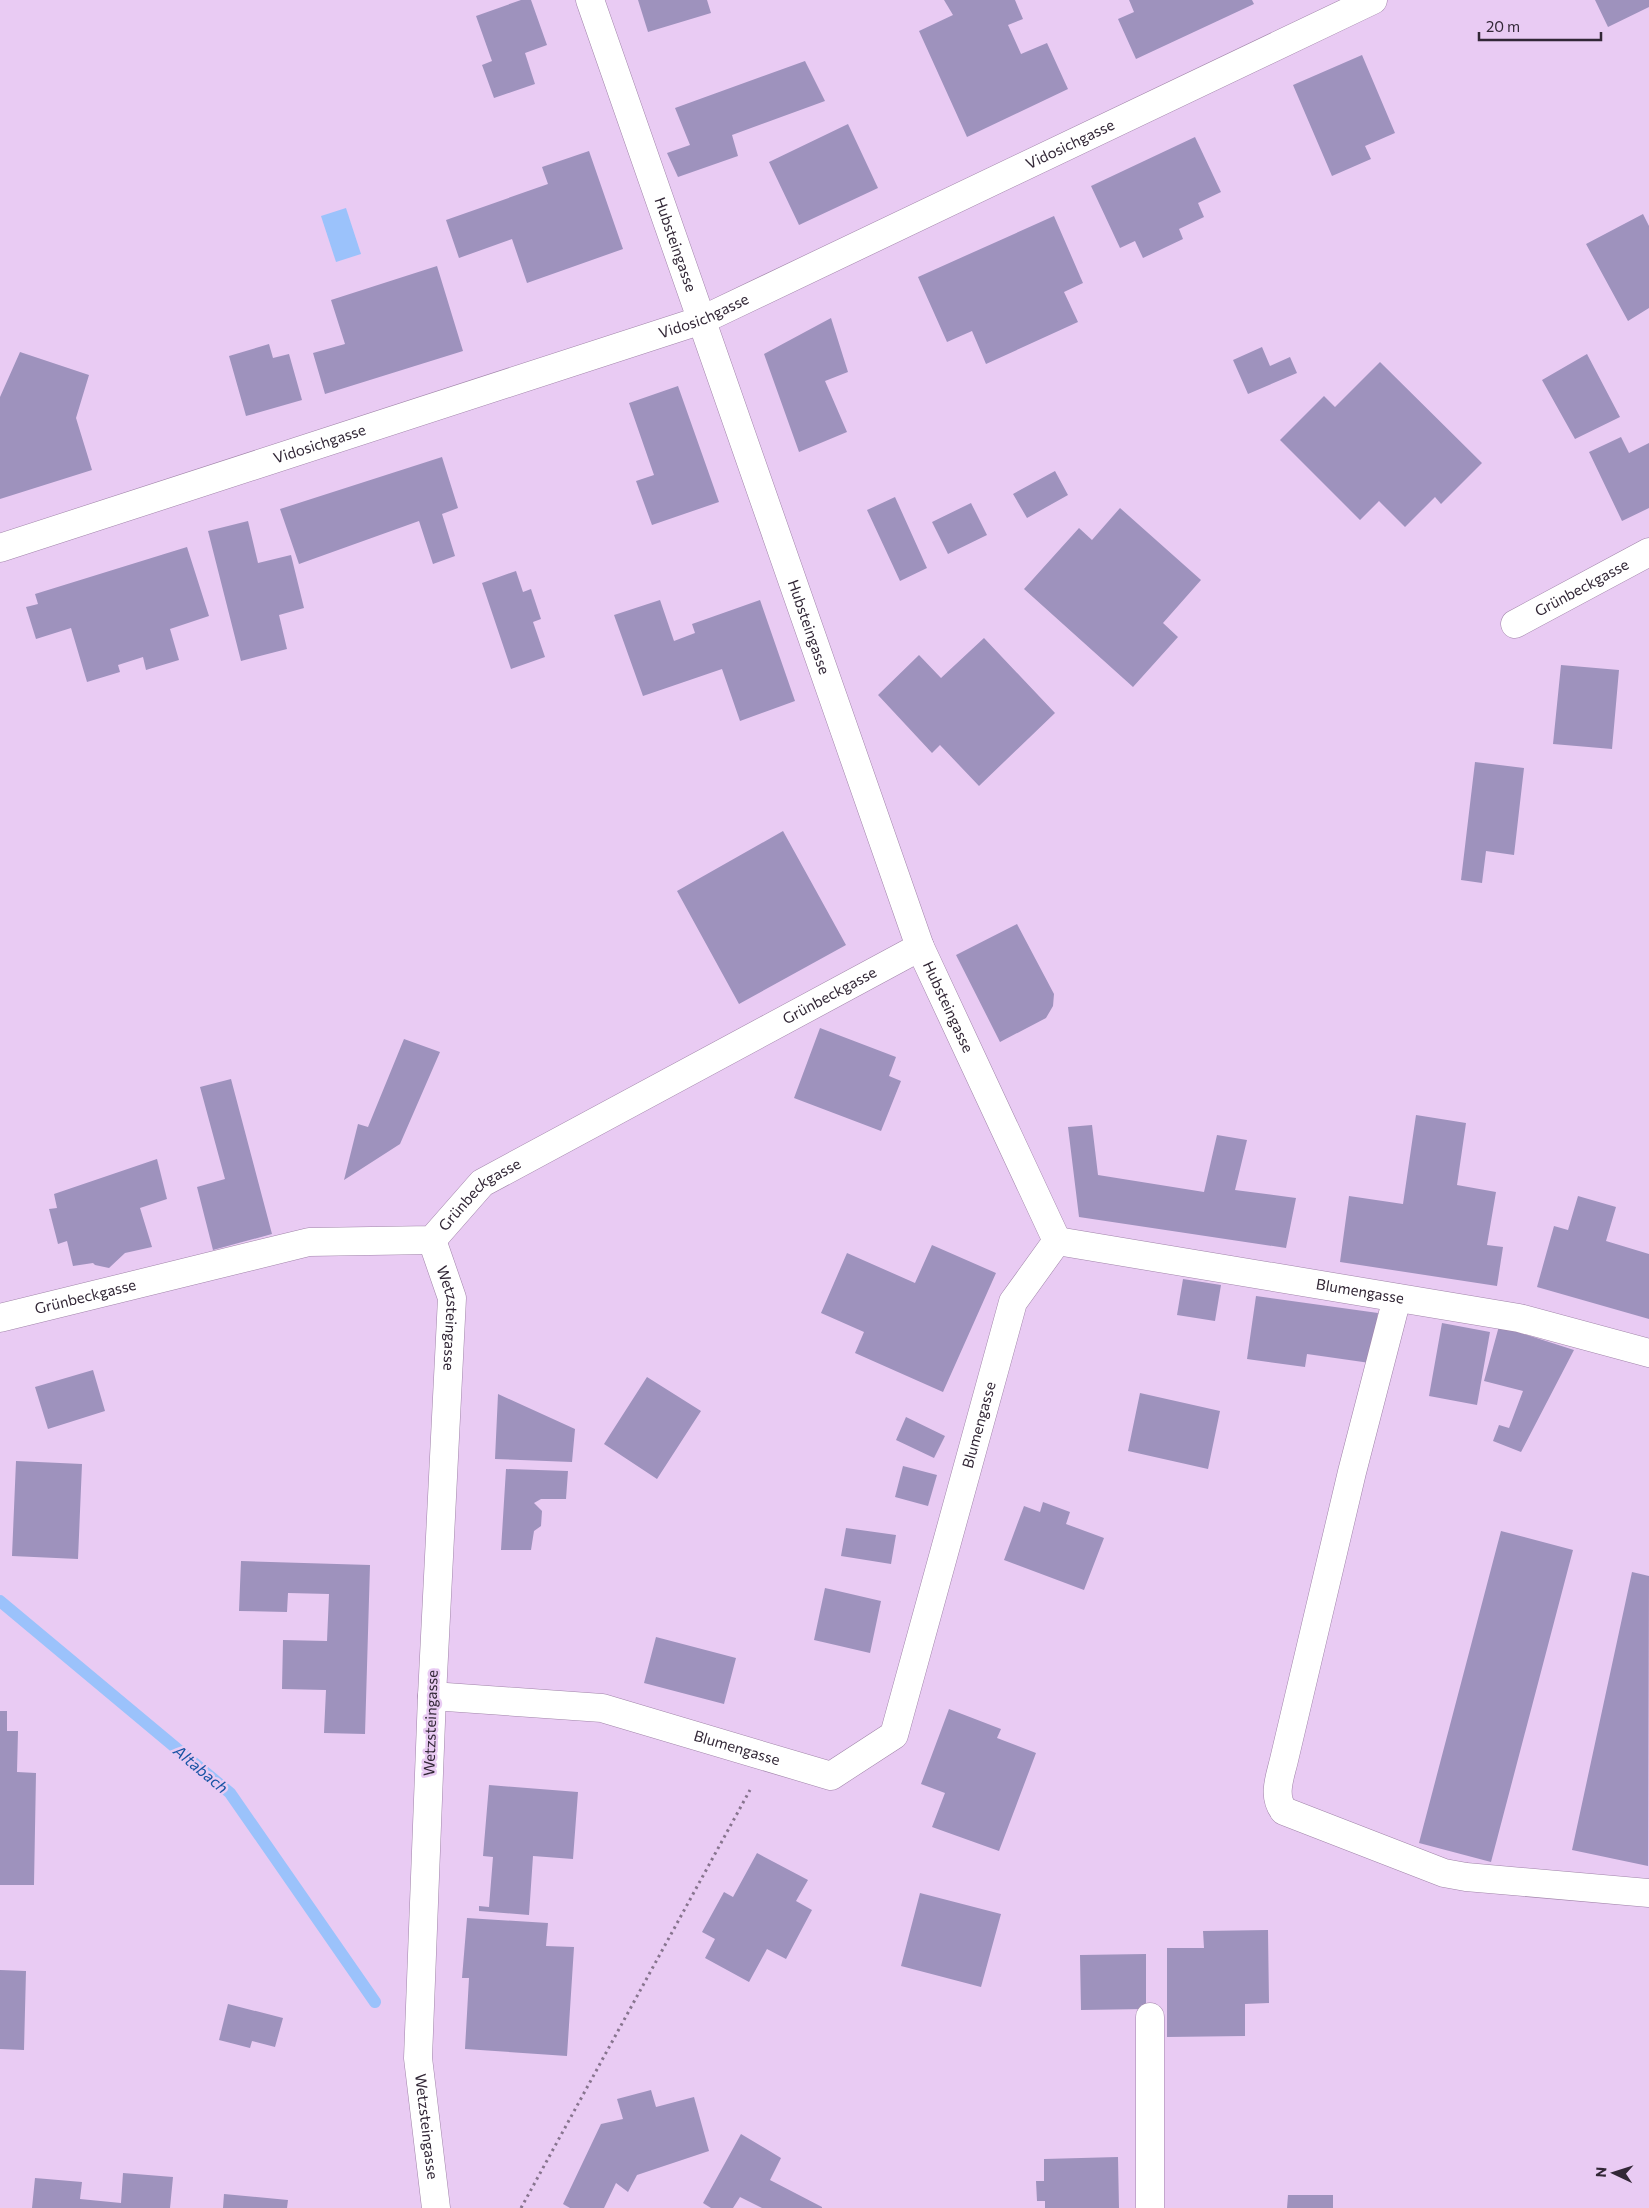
<svg xmlns="http://www.w3.org/2000/svg" width="1649" height="2208" font-family="Commissioner,sans-serif">
  <style>
    .water { fill: #9bc2fb }
    .lines { fill: none; stroke-linecap: round; stroke-linejoin: round }
    .stream { stroke: #9bc2fb; stroke-width: 12 }
    .building { fill: #9e92bd }
    .minor-casing { stroke: #a084a9; stroke-width: 29 }
    .path { stroke: #87748e; stroke-width: 3; stroke-dasharray: 2.5 4; stroke-linecap: butt }
    .minor { stroke: #fff; stroke-width: 28 }
    .labels { text-anchor: middle; stroke-width: 5; stroke-linejoin: round; paint-order: stroke }
    .street-label { font-size: 15px; fill: #322736; stroke: #e9cbf3 }
    .water-label { font-size: 16px; font-style: italic; fill: #1753a4; stroke: #e9cbf3 }
  </style>
  <rect width="100%" height="100%" fill="#e9cbf3"/>
  <path class="water" d="M346 208 361 254 336 262 321 216Z"/>
  <g class="lines">
    <path class="stream" d="M0 1601 230 1793 375 2002"/>
  </g>
  <path class="building" d="M521 0H531L547 45 525 53 535 84 494 98 482 65 492 61 476 16Z
    M638 0H707L711 13 648 32Z
    M944 0H1015L1023 19 1008 25 1021 54 1047 43 1068 89 967 137 919 31 953 15Z
    M1129 0H1252L1254 4 1136 59 1118 19 1134 12Z
    M1595 0H1649V7L1608 27Z
    M1362 55 1395 133 1365 146 1371 159 1332 176 1293 85Z
    M805 61 825 101 732 135 738 156 678 177 667 153 690 145 675 108Z
    M848 124 878 188 799 225 769 162Z
    M1195 137 1221 192 1198 203 1204 217 1179 229 1183 239 1143 258 1135 241 1120 248 1091 186Z
    M589 151 623 249 527 283 512 239 459 258 446 220 548 184 542 167Z
    M1643 214 1649 226V308L1628 321 1586 244Z
    M1054 216 1083 283 1064 292 1078 322 986 364 972 331 947 342 918 277Z
    M437 266 463 351 325 394 313 353 345 344 331 300Z
    M831 318 848 372 825 381 847 432 799 452 764 354Z
    M269 344 273 358 289 354 302 400 246 416 229 356Z
    M1262 347 1270 366 1290 357 1297 373 1248 394 1233 360Z
    M20 352 89 375 76 418 92 470 0 499V397Z
    M1587 354 1620 417 1575 439 1542 380Z
    M1380 362 1482 463 1441 504 1435 497 1405 527 1379 501 1360 520 1280 440 1324 396 1335 407Z
    M678 386 719 502 652 525 636 481 654 475 629 403Z
    M1621 437 1629 453 1649 443V508L1622 521 1589 452Z
    M442 457 458 508 442 514 455 556 433 564 419 521 299 564 280 509Z
    M1055 471 1068 495 1027 518 1013 494Z
    M895 497 927 568 900 581 867 510Z
    M971 503 987 535 948 554 932 522Z
    M1120 508 1201 580 1163 623 1178 637 1133 687 1024 589 1079 528 1092 540Z
    M248 521 258 563 291 555 304 608 279 615 287 649 241 661 208 531Z
    M187 547 209 616 170 629 179 660 146 670 143 657 118 665 120 672 87 682 71 628 36 639 26 607 38 604 35 594Z
    M516 571 523 592 531 589 541 619 533 622 545 657 511 669 482 583Z
    M660 600 674 641 695 633 692 624 760 600 795 701 740 721 722 669 643 696 614 615Z
    M984 638 1055 713 979 786 940 745 932 753 878 695 919 655 941 678Z
    M1561 665 1619 670 1612 749 1553 744Z
    M1475 762 1524 768 1514 855 1486 851 1482 883 1461 880Z
    M783 831 846 945 739 1004 677 891Z
    M1017 924 1054 994 1053 1006 1046 1018 1000 1042 956 955Z
    M820 1028 896 1057 889 1076 901 1081 881 1131 794 1098Z
    M404 1039 440 1052 400 1144 344 1180 358 1124 368 1127Z
    M231 1079 272 1234 213 1250 197 1187 225 1179 200 1087Z
    M1416 1115 1466 1123 1457 1185 1496 1192 1487 1245 1503 1247 1497 1286 1340 1262 1349 1196 1403 1204Z
    M1092 1125 1098 1175 1204 1192 1217 1135 1247 1140 1235 1190 1296 1198 1286 1248 1079 1217 1068 1127Z
    M157 1159 167 1199 140 1208 152 1247 125 1253 109 1268 95 1265 93 1263 73 1266 67 1241 58 1244 49 1209 57 1208 54 1194Z
    M1578 1196 1616 1207 1606 1241 1649 1254V1319L1537 1287 1554 1226 1568 1230Z
    M932 1245 996 1273 943 1392 855 1353 864 1332 821 1313 847 1253 915 1283Z
    M1183 1279 1221 1285 1215 1321 1177 1315Z
    M1256 1296 1378 1313 1370 1363 1307 1354 1305 1367 1247 1359Z
    M1442 1323 1490 1332 1477 1405 1429 1396Z
    M1499 1326 1574 1350 1521 1452 1493 1441 1499 1425 1509 1428 1523 1391 1484 1381Z
    M93 1370 105 1411 48 1429 35 1387Z
    M647 1377 701 1411 657 1479 604 1444Z
    M1140 1393 1220 1411 1208 1469 1128 1451Z
    M498 1394 575 1429 572 1462 495 1459Z
    M906 1417 945 1436 934 1458 896 1440Z
    M16 1461 82 1464 78 1559 12 1556Z
    M903 1466 937 1475 928 1506 895 1497Z
    M506 1469 568 1471 566 1499H541L534 1503 542 1511 541 1526 534 1531 531 1550H501Z
    M1043 1502 1070 1512 1066 1524 1104 1538 1084 1590 1004 1560 1024 1506 1040 1512Z
    M846 1528 896 1535 891 1564 841 1556Z
    M1501 1531 1573 1550 1491 1862 1419 1843Z
    M241 1561 370 1565 365 1734 324 1733 326 1690 282 1689 283 1640 327 1641 329 1594 288 1593 287 1612 239 1611Z
    M1632 1572 1649 1576 1648 1866 1572 1850Z
    M825 1588 881 1601 870 1653 814 1640Z
    M656 1637 736 1658 724 1704 644 1683Z
    M949 1709 1001 1729 997 1738 1036 1753 999 1851 932 1827 945 1793 921 1784Z
    M0 1711H7V1731H18L17 1772 36 1773 34 1885H0Z
    M489 1785 578 1792 573 1859 533 1856 529 1915 479 1911V1906L489 1907 493 1857 483 1856Z
    M757 1853 808 1880 796 1901 812 1910 786 1959 767 1949 749 1982 705 1958 715 1939 702 1932 724 1892 733 1897Z
    M920 1893 1001 1914 981 1987 901 1966Z
    M467 1918 548 1923 546 1946 574 1947 567 2056 465 2049 469 1978H462Z
    M1268 1930 1269 2003 1245 2004V2036L1167 2037V1948H1204L1203 1931Z
    M1146 1954V2009L1081 2010 1080 1955Z
    M0 1970 26 1971 24 2050 0 2049Z
    M228 2004 283 2018 275 2047 252 2041 250 2048 219 2040Z
    M651 2090 656 2107 694 2097 709 2151 637 2175 628 2192 616 2183 604 2208H570L563 2204 601 2124 623 2119 617 2099Z
    M741 2134 781 2158 770 2180 822 2207V2208H762L740 2197 733 2208H711L703 2203Z
    M1118 2157 1119 2208H1045V2201H1037L1036 2181H1044V2159Z
    M123 2173 173 2177 170 2208H32L35 2178 82 2182 80 2199 121 2203Z
    M224 2194 288 2200 287 2208H223Z
    M1288 2195H1333V2208H1287Z"/>
  <g class="lines">
    <defs>
      <g id="minor">
        <path id="s1" d="M590 0 920 947 1057 1241"/>
        <path id="s2" d="M0 548 702 320 1373 0"/>
        <path id="s3" d="M1515 624 1649 552"/>
        <path id="s4" d="M432 1240 452 1298 432 1696 418 2058 436 2208"/>
        <path d="M1397 1298 1352 1472 1284 1760C1280 1777 1272 1796 1284 1811L1444 1873 1466 1877 1649 1893"/>
        <path id="s5" d="M0 1318 309 1242 432 1240 482 1183 920 947"/>
        <path id="s6" d="M432 1696 602 1708 831 1776 894 1735 1013 1302 1057 1241 1519 1318 1649 1353"/>
        <path d="M1150 2017V2208"/>
      </g>
    </defs>
    <use href="#minor" class="minor-casing"/>
    <path class="path" d="M521 2208 750 1790"/>
    <use href="#minor" class="minor"/>
  </g>
  <g class="labels">
    <g class="street-label">
      <text dy="5" stroke="none"><textPath href="#s2" startOffset="1146">Vidosichgasse</textPath></text>
      <text dy="5" stroke="none"><textPath href="#s1" startOffset="259">Hubsteingasse</textPath></text>
      <text dy="5" stroke="none"><textPath href="#s2" startOffset="741">Vidosichgasse</textPath></text>
      <text dy="5" stroke="none"><textPath href="#s2" startOffset="336">Vidosichgasse</textPath></text>
      <text dy="5" stroke="none"><textPath href="#s3" startOffset="76">Grünbeckgasse</textPath></text>
      <text dy="5" stroke="none"><textPath href="#s1" startOffset="664">Hubsteingasse</textPath></text>
      <text dy="5" stroke="none"><textPath href="#s5" startOffset="912">Grünbeckgasse</textPath></text>
      <text dy="5" stroke="none"><textPath href="#s1" startOffset="1069">Hubsteingasse</textPath></text>
      <text dy="5" stroke="none"><textPath href="#s5" startOffset="508">Grünbeckgasse</textPath></text>
      <text dy="5" stroke="none"><textPath href="#s6" startOffset="1316">Blumengasse</textPath></text>
      <text dy="5" stroke="none"><textPath href="#s5" startOffset="88">Grünbeckgasse</textPath></text>
      <text dy="5" stroke="none"><textPath href="#s4" startOffset="81">Wetzsteingasse</textPath></text>
      <text dy="5" stroke="none"><textPath href="#s6" startOffset="806">Blumengasse</textPath></text>
      <text transform="translate(431 1723) rotate(-88)" y="5">Wetzsteingasse</text>
      <text dy="5" stroke="none"><textPath href="#s6" startOffset="311">Blumengasse</textPath></text>
      <text dy="5" stroke="none"><textPath href="#s4" startOffset="891">Wetzsteingasse</textPath></text>
    </g>
    <g class="water-label">
      <text transform="translate(201 1769) rotate(40)" y="6">Altabach</text>
    </g>
  </g>
  <g transform="translate(1614 2173) rotate(274)" stroke="#e9cbf3" stroke-width="4" paint-order="stroke">
  <path d="M0-4L9 19L0 12L-9 19Z" fill="#322736"/>
  <text y="-8" font-size="14" font-weight="bold" text-anchor="middle" fill="#322736">N</text>
  </g>
  <path d="M1479 32v8h122v-8" fill="none" stroke="#322736" stroke-width="2.5"/>
  <text x="1486" y="32" font-size="15" fill="#322736" stroke="#e9cbf3" stroke-width="4" paint-order="stroke">20 m</text>
</svg>
